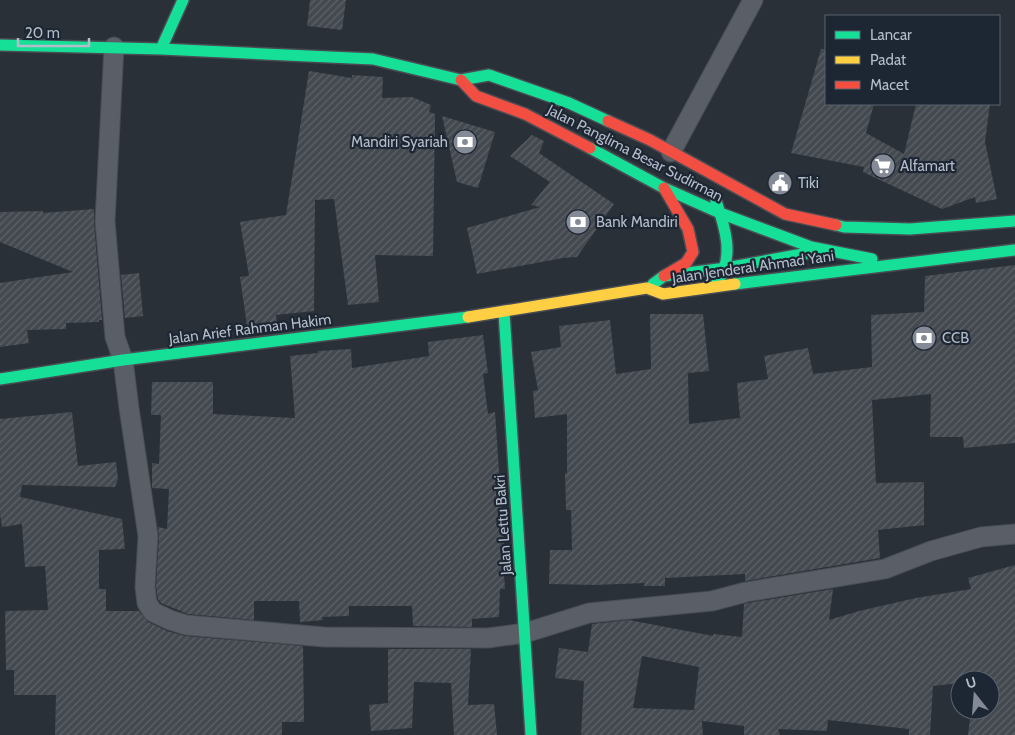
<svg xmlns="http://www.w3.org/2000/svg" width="1015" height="735" font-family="Cabin,sans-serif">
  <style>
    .building { fill: url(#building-hatch); fill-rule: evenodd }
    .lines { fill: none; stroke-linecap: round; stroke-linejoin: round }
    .street-casing { stroke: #484c53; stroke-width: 21 }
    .fast-casing { stroke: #484c53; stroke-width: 14 }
    .slow-casing { stroke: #484c53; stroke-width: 14 }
    .jam-casing { stroke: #484c53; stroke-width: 14 }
    .street { stroke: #5a5e66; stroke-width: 19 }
    .fast { stroke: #16e098; stroke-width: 11 }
    .slow { stroke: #ffcf43; stroke-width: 11 }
    .jam { stroke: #f24e42; stroke-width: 11 }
    .labels { text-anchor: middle; stroke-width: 4.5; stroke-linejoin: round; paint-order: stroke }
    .poi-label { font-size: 15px; fill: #b4bcc9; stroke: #1d2633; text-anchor: start }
    .street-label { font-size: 15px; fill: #b4bcc9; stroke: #1d2633 }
  </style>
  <defs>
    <pattern id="building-hatch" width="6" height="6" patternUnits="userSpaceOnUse" patternTransform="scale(1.25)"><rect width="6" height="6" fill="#444950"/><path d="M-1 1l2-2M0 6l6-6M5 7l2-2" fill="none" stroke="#5d6168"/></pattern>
  </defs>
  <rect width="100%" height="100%" fill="#2a3038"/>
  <path class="building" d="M310 0H346L342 30 307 26Z
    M821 49H826V104H874L866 133 904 154 916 104H990L985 142 997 199 976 203 975 197 942 209 863 172 864 167 791 153Z
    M309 71 352 78V75L383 77 382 98 412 97 431 105 429 112 435 114 433 256 375 255 379 302 348 305 334 199 315 200 314 311 276 315 277 322 247 326 240 277 249 276 240 222 286 215Z
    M442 116 495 132 478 188 457 182Z
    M532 135 544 141 539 153 614 204 577 257 563 258 477 274 467 228 540 207 531 205 550 182 510 156Z
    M94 209V222L102 320H99V322L66 323V329L27 330 29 343 0 347V283L73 272 0 242V212L43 211V213Z
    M1015 265V443L964 448 963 437H930L931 394 872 400 876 483 924 482V525L878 530 880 558 745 581V574L665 578V586H644L645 583 594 585 549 584 550 550H572L571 510H566L565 473H567V414L535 418 533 391 538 390 531 352 561 347 559 326 610 320 616 374 651 369 650 314H703L709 371 688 373 689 424 740 418 737 383 768 379 764 356 808 348 813 374 872 367 871 315 924 312 925 276Z
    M139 273 143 316 125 318 121 275Z
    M483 335 488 373 483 374 488 414 495 412 504 544H502L505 589H500L499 617 472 619V627L413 626 412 606H349V616L322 617 323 620 300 622 299 601H254V620L188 614 161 603 158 599 156 587 159 536 158 527 167 529 169 489 152 488V463L159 464 161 415H151L152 382H213V414L295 418 290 356 318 353V351L351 349 352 368 429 356 428 342Z
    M72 412 78 466 116 462 118 479 115 487 22 485 20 497 122 519 125 549 99 550V589H106V611H139L148 622 167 631 185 636 303 646 304 722H282V735H55L56 695H14V670H6L5 611 48 610 45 566 25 567 22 524 2 527 0 514V419Z
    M1015 565V735H968L971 710H990V680H960V683L933 686 930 735H909V729L828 720 827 731 778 729 780 735H744V726L702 721 703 735H581L584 681 555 678 559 648 588 652 592 624 629 620 713 636V634L742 637 744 604 748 603 833 589 829 620 859 611 916 598 971 589 968 578ZM642 656 699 667 694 710 633 708Z
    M388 649H471L468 705 494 704 497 735H454L451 683 414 682 412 728 371 731 369 705 388 703Z"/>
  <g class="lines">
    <defs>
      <path id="street" d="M114 47 105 221 115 337 123 360 129 408 148 536 145 587 147 603 153 612 170 620 186 625 324 637 488 638 525 633 589 613 712 601 746 592 885 569 931 551 981 537 1015 534
        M671 152 753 0"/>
      <path id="fast" d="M0 45 161 49 373 59 461 80 489 75 569 103 608 121
        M161 49 183 0
        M590 148 664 188 720 213 811 247 872 259
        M716 201C725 227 735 258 717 282
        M836 225 844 227 910 229 1015 221
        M653 284 664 276 726 268 819 251
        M735 284 1015 250
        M504 312 531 735
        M0 379 123 360 468 317"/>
      <path id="slow" d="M468 317 647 288 663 294 735 284"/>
      <path id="jam" d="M461 80 476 96 525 114 590 148
        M608 121 650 140 785 214 836 225
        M664 188 688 229 693 252 686 263 664 276"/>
    </defs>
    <use href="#street" class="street-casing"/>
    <use href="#fast" class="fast-casing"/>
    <use href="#slow" class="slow-casing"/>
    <use href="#jam" class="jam-casing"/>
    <use href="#street" class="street"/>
    <use href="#fast" class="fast"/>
    <use href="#slow" class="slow"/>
    <use href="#jam" class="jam"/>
  </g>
  <defs>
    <symbol id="bank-disc" viewBox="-11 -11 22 22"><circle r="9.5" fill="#848b96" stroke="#1d2633"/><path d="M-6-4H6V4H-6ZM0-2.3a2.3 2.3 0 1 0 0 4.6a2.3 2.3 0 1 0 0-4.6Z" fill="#fff"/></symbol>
    <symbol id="supermarket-disc" viewBox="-11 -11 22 22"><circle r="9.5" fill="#848b96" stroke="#1d2633"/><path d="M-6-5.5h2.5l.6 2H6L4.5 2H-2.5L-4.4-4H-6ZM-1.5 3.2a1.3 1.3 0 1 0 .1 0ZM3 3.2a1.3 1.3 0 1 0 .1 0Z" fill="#fff"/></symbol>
    <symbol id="civic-disc" viewBox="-11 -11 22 22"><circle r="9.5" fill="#848b96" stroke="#1d2633"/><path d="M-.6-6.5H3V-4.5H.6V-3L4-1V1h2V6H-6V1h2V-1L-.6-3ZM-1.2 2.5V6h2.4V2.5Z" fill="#fff"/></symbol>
  </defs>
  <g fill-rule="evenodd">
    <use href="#bank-disc" x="451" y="128" width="28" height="28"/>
    <use href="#supermarket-disc" x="869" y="152" width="28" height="28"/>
    <use href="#civic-disc" x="766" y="169" width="28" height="28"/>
    <use href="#bank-disc" x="564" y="208" width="28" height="28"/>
    <use href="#bank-disc" x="910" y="324" width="28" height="28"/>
  </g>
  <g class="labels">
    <g class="poi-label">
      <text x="448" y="147" text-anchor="end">Mandiri Syariah</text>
      <text x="900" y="171">Alfamart</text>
      <text x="798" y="188">Tiki</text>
      <text x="596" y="227">Bank Mandiri</text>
      <text x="942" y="343">CCB</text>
    </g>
    <g class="street-label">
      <text transform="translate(635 153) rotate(27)" y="5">Jalan Panglima Besar Sudirman</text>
      <text transform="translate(753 267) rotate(-8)" y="5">Jalan Jenderal Ahmad Yani</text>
      <text transform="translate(250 329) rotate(-7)" y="5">Jalan Arief Rahman Hakim</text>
      <text transform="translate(503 525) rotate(-94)" y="5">Jalan Lettu Bakri</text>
    </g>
  </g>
  <rect x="825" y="15" width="175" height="90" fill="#1d2633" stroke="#59626f"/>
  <rect x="835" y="31" width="25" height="8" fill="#16e098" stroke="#59626f"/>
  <text x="870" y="40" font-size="15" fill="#b4bcc9">Lancar</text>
  <rect x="835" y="56" width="25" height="8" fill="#ffcf43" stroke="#59626f"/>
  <text x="870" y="65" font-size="15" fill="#b4bcc9">Padat</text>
  <rect x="835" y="81" width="25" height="8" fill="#f24e42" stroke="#59626f"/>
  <text x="870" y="90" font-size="15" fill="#b4bcc9">Macet</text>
  <g transform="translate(975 695) rotate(343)"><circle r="24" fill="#1d2633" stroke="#59626f"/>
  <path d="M0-4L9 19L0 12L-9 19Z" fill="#848b96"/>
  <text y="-8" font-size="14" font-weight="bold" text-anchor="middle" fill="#b4bcc9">U</text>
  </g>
  <path d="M18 38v8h71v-8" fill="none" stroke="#b4bcc9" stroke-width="2.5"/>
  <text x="25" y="38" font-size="15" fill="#b4bcc9" stroke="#1d2633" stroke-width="4" paint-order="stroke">20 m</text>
</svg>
